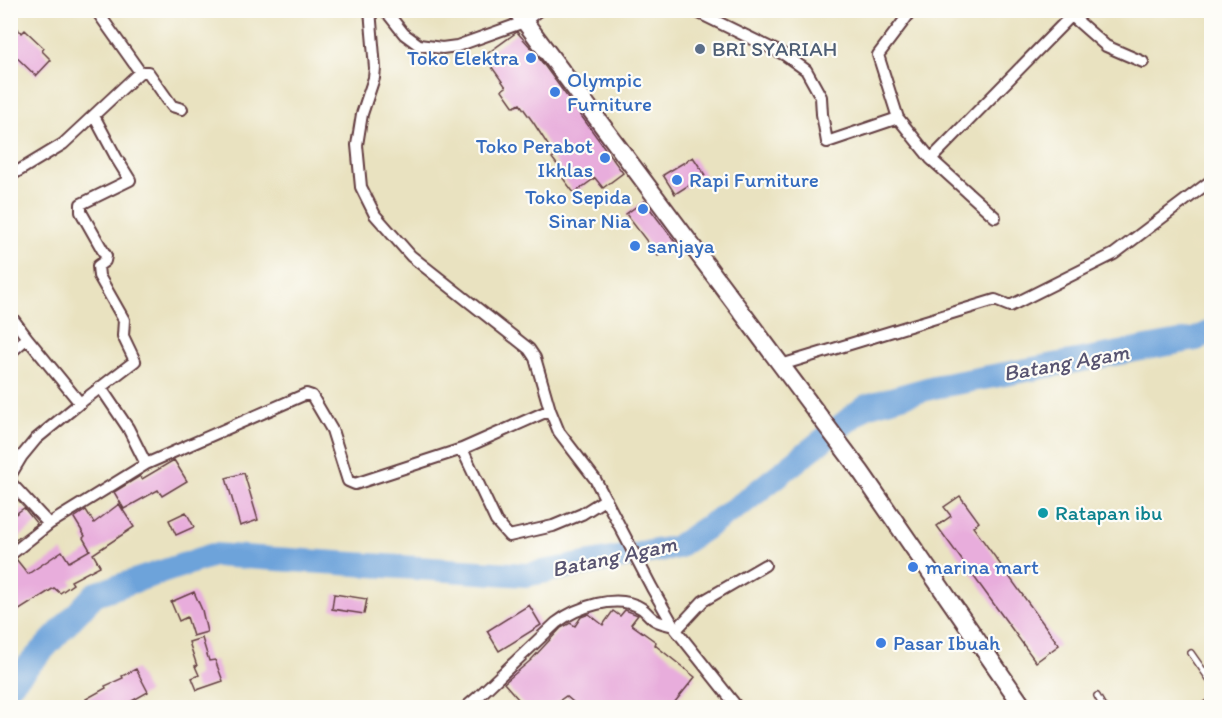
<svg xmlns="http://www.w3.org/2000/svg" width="1222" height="718" font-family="Itim,sans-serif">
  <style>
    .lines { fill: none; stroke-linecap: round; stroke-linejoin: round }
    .river { stroke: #6da3da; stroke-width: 24 }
    .building { fill: #e8addc }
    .lane-casing { stroke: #623c41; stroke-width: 8 }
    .street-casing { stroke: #623c41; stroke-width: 14 }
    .primary-casing { stroke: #623c41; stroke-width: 20 }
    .lane { stroke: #fff; stroke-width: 5 }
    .street { stroke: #fff; stroke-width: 10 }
    .primary { stroke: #fff; stroke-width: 16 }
    .service-dot { fill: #5c6f8a; stroke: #fdfcf7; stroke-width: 2 }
    .shop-dot { fill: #3f7fe0; stroke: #fdfcf7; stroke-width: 2 }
    .culture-dot { fill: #0f9aa8; stroke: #fdfcf7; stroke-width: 2 }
    .labels { text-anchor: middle; stroke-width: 4.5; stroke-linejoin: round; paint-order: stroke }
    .service-label { font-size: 21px; fill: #4e5e75; stroke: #fdfcf7; text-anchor: start }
    .shop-label { font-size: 21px; fill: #366cbe; stroke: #fdfcf7; text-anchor: start }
    .culture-label { font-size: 21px; fill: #0d838f; stroke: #fdfcf7; text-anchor: start }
    .water-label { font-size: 22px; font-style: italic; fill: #585471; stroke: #fdfcf7 }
  </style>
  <rect width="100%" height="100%" fill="#fdfcf7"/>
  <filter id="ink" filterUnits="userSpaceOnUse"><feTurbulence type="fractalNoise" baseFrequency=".0167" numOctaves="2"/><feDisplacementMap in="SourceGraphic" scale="12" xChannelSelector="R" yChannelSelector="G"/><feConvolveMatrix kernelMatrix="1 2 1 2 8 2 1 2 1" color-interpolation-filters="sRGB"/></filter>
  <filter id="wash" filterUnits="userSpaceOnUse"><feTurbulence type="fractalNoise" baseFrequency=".008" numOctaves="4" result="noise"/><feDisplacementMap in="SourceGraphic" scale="24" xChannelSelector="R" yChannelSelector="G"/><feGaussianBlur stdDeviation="1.35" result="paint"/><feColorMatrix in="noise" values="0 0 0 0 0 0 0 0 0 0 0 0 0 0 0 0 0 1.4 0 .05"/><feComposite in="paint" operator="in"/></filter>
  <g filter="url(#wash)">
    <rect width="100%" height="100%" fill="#e9e2c0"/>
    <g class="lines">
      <path class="river" d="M10 685 95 594 213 555 526 575 677 547 743 503 866 406 934 387 1196 339 1212 331"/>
    </g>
    <g id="blocks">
      <path class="building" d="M10 22 22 33 25 30 44 48 42 51 51 60 36 76 10 51Z
        M517 32 533 50 623 173 603 188 595 178 574 193 559 173 562 171 552 158 555 156 533 122 520 104 514 107 502 90 506 87 484 56Z
        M693 157 705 175 675 194 663 175Z
        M644 201 676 243 658 256 626 214Z
        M174 460 187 481 162 496 158 490 124 509 114 492 140 476 142 479Z
        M244 473 258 520 240 526 226 478Z
        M960 496 979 522 973 527 1059 645 1036 662 937 526 951 516 944 507Z
        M119 504 134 527 93 554 100 566 71 581 73 584 60 593 54 588 10 616V562L16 559 28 574 62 551 69 562 90 550 83 538 85 536 74 518 86 510 94 523Z
        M24 508 37 524 10 544V518Z
        M186 512 194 527 176 535 169 520Z
        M194 592 202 610 207 632 193 636 187 617 179 621 171 602Z
        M334 594 367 599 364 614 332 609Z
        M529 605 541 625 499 651 487 631Z
        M625 610 638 615 631 624 656 642 655 645 695 677 670 708H580L566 696 549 708H526L504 683 531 660 561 628 569 624 570 623 575 626 581 617 589 614 603 625 613 611 620 616Z
        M202 638 209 661 215 660 223 681 197 690 192 678 199 675 195 666H197L189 642Z
        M136 669 148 692 130 702 133 708H91L86 699 106 688 105 686 123 678 122 676Z"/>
    </g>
  </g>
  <g filter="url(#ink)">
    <use href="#blocks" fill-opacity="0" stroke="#623c41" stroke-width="1.5"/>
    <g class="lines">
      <defs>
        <path id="lane" d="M1191 653 1212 683
          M1097 696 1104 708
          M1200 708 1212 700"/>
        <path id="street" d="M96 10 140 72H148L172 106 182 109
          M370 10 375 68 374 78 362 114 357 145 361 187 375 215 411 256 529 349 535 358 550 410 559 432 595 479 652 588 676 630 738 708
          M385 10 404 34 419 45 442 48 457 46 524 22 539 10
          M693 10 785 55 806 70 821 97 822 114 827 142 898 118
          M912 10 878 55 898 118 931 159 995 217
          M1065 10 1106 46 1143 62
          M931 159 1071 16
          M10 176 63 144 140 72
          M10 315 27 338 80 403
          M10 353 27 338
          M781 365 995 300 1010 306 1114 254 1212 180
          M101 388 128 428 146 464
          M462 449 550 410
          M10 476 22 456 36 439 80 403 135 361 123 336 124 320 99 276 98 266 105 261 106 256 81 212V204L130 180 117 159 94 116
          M10 482 49 524
          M10 555 49 524 146 464 306 394 312 396 332 430 348 481 355 484 462 449 496 521 509 536 553 526 582 514 606 499
          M676 630 703 601 765 565
          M465 708 479 696 556 623C577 607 617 593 641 608 645 610 648 615 652 618 657 623 667 624 674 626"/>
        <path id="primary" d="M516 10 861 472 1024 708"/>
      </defs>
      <use href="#lane" class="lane-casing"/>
      <use href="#street" class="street-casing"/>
      <use href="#primary" class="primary-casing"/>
      <use href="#lane" class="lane"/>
      <use href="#street" class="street"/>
      <use href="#primary" class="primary"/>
    </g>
  </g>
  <circle class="service-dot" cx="700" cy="49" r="6"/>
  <g class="shop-dot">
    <circle cx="531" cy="58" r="6"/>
    <circle cx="555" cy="92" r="6"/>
    <circle cx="605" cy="158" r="6"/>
    <circle cx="677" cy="180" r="6"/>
    <circle cx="643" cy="209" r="6"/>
    <circle cx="635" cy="246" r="6"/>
    <circle cx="913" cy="567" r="6"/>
    <circle cx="881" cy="643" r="6"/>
  </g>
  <circle class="culture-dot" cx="1043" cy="513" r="6"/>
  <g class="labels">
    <g class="service-label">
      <text x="712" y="56">BRI SYARIAH</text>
    </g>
    <g class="shop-label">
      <text x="519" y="65" text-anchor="end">Toko Elektra</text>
      <text x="567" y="87">Olympic<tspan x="567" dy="24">Furniture</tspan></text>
      <text x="593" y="153" text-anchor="end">Toko Perabot<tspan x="593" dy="24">Ikhlas</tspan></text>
      <text x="689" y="187">Rapi Furniture</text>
      <text x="631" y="204" text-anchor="end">Toko Sepida<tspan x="631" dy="24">Sinar Nia</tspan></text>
      <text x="647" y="253">sanjaya</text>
      <text x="925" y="574">marina mart</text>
      <text x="893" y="650">Pasar Ibuah</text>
    </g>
    <g class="culture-label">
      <text x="1055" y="520">Ratapan ibu</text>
    </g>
    <g class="water-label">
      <text transform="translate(1066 362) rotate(-10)" y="8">Batang Agam</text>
      <text transform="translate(614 556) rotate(-12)" y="8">Batang Agam</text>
    </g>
  </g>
  <rect width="1222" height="718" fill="none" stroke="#fdfcf7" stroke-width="36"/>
</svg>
